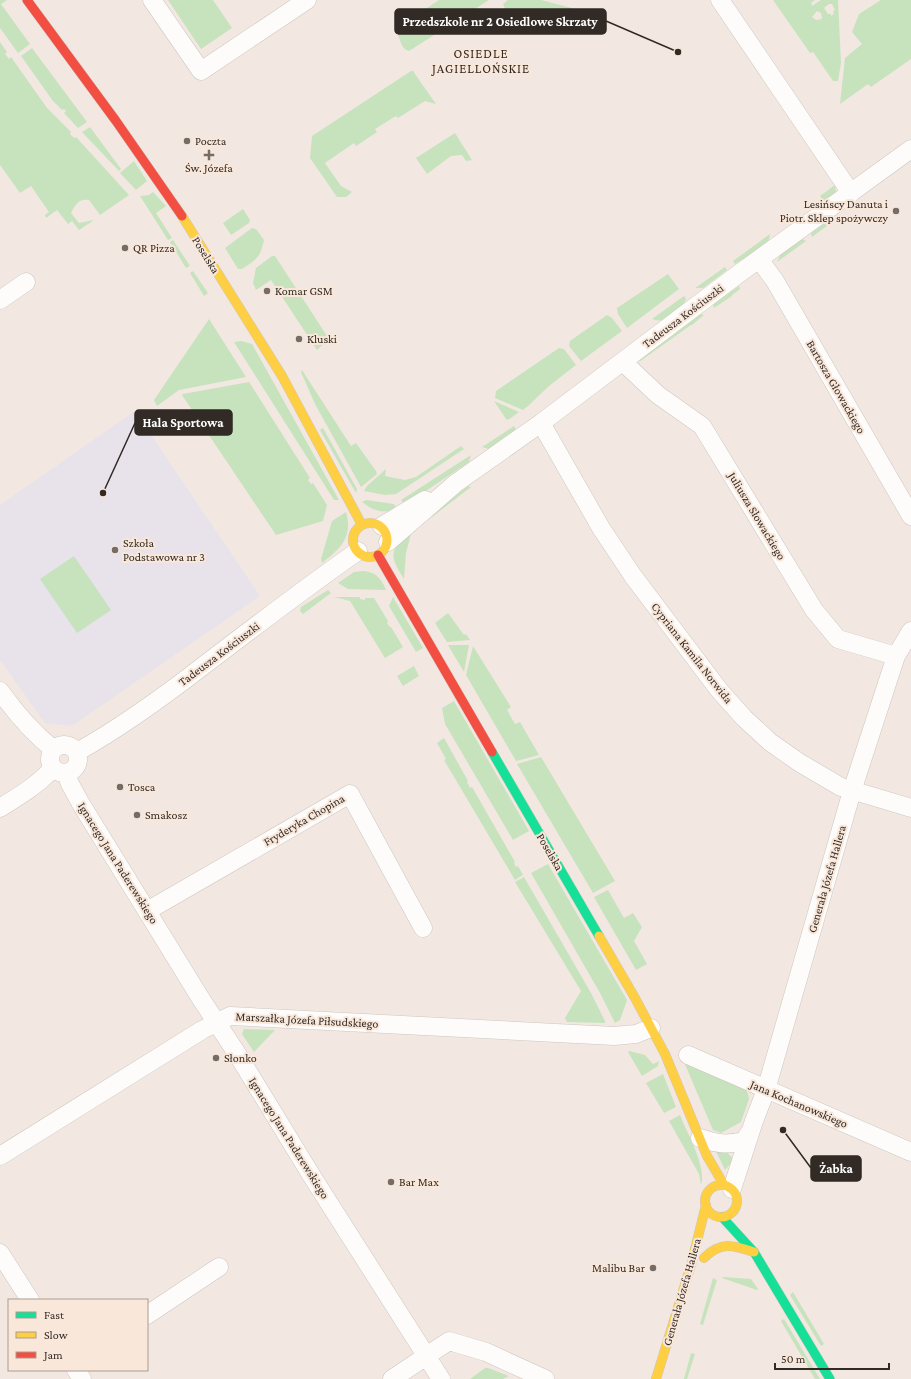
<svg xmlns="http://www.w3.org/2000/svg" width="911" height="1379" font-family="'Crimson Pro',serif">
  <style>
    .education { fill: #e8e2eb }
    .green { fill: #c6e3bd; fill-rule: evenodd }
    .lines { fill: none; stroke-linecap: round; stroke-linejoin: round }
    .street-casing { stroke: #cdc6c0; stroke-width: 19 }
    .fast-casing { stroke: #cdc6c0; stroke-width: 10 }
    .slow-casing { stroke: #cdc6c0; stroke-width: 10 }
    .jam-casing { stroke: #cdc6c0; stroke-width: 10 }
    .street { stroke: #fdfcfa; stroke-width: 18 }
    .fast { stroke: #16e098; stroke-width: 9 }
    .slow { stroke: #ffcf43; stroke-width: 9 }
    .jam { stroke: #f24e42; stroke-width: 9 }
    .poi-dot { fill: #756c67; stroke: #f9e7da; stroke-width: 1.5 }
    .labels { text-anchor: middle; stroke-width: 4; stroke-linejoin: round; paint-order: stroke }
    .poi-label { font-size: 12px; fill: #312a25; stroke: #f9e7da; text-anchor: start }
    .street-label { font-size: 12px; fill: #312a25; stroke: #f9e7da }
    .neighbourhood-label { font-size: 13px; letter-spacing: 1px; fill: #312a25; stroke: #f9e7da }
    .leader { fill: none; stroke: #312a25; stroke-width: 1.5 }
    .callout-dot { fill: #312a25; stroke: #f9e7da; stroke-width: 1.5 }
    .callout { fill: #312a25; stroke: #312a25; stroke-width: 1.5 }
    .callout-label { font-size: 13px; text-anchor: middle; font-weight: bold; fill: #fff }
  </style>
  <rect width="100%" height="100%" fill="#f2e8e1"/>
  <path class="education" d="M135 411 260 596 72 726 45 723 0 660V505Z"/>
  <path class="green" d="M0 0H7L1 4 30 44 18 53 0 28Z
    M168 0H213L232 28 201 49Z
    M439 0H489L409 51C401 49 401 41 398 35L403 24Z
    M508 0H541L572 8C573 23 565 24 553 31L549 22C520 42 515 32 503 4Z
    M773 0H815L811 3 812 6 821 0H838L841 63 838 81H833L813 52 810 53ZM829 4H832L835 10 833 11 834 14 831 16V14H828L824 8ZM817 11 821 13 822 19 816 20 812 17Z
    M881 0H911V59L871 87 868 84 840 104 845 58 862 44 852 32 859 14Z
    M0 42 7 52 5 54 9 59 11 57 47 108 71 132 70 134 74 138 76 137 129 195 100 215 89 200C79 198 75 205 71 213L79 223 94 220 79 230 72 221 68 224 57 210 46 218 45 215 49 212 31 186 20 193 0 165Z
    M32 48 87 122 78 128 64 113 66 111 64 109 62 110 53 101 21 56Z
    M411 71H413L415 74 436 104 425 101 398 118 396 116 375 129 377 132 356 146 354 143 325 163 341 186 352 192 346 197H337L310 158 312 136Z
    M90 127 121 169 119 171 82 132Z
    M455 133 472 160 466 161 462 155 451 156 427 174 416 158Z
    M134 161 147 181 136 190 120 173Z
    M835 185 836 193 826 204 820 196Z
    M153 192 166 206 156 213 172 238 168 240 140 196 149 195Z
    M243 209 250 220 249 223 231 235 223 223Z
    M827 221 831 223 812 237 811 233Z
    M252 228 256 229 264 240C260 258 257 259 242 269H238L225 248Z
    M770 234C769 252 747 255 735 264L733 261Z
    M802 239 806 241 777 262 780 255Z
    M173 240 190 266 186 268 170 242Z
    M272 256H275L329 339 317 350 271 280 256 290 253 283 256 268Z
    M725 267 727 270 703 288H695Z
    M193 271 208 293 204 296 190 273Z
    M668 274 679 289 627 328 618 314 617 308Z
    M739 286 740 289 732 295V296L714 308 713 304Z
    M684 296 686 298C685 303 683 305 679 309 670 319 666 323 652 319Z
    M700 314 704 315 692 325H691L639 362 641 357Z
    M607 315 612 318 622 331 581 361 569 346 570 341Z
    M209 319 246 377 179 390 157 406 154 400Z
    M241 341 252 344 339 500H334L234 342Z
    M559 348 564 349 576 365 549 386 528 406 523 410 495 398 496 391Z
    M302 370 351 446 356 443 376 471 377 474 361 487 315 404 301 372Z
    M249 382 310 478 308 480 311 484 313 483 327 505 323 521 276 535 182 395 183 394Z
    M494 401 519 412 508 420 506 419Z
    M514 426 516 430 489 449 482 447Z
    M323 428 357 489 356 493 320 430Z
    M461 446 464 449 396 494 385 495 364 491 367 486 386 469 385 476 405 480 416 477Z
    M471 455 469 462 405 505 401 500Z
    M468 486 471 487 432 517V514Z
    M366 500 394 504 397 509C384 514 373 511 362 502Z
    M346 512C353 537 341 548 322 563L321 559 332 521Z
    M412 530 406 553 404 579C387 552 391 551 412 530Z
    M74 556 111 610 77 633 40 579Z
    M363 571C376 572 381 578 386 590L348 589 338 583 354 572Z
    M328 590 331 593 303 614 300 611 301 607Z
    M334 597H360V599L365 600V598H374L388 621 387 623 390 627H391L403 647 385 658 350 601Z
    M393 597 423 648 416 652 389 606Z
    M448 613 464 635 466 634 470 640 447 642 435 623Z
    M448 645H469L464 672Z
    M473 646 511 707 507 710 515 724 520 722 539 755 516 761 466 675Z
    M414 666 419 676 403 686 397 676Z
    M454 701 529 831 513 840 445 724 442 708Z
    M444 738 468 781 467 782 470 788 472 787 515 862 514 863 516 867 518 866 523 875 515 880 444 760 446 759 437 743Z
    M541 757 615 881 593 893 517 764Z
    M548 864 627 1000 620 1020 615 1023 600 993 531 873Z
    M524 877 591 993 605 1021V1023L567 1022 565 1018 581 991 515 882Z
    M608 890 624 918 633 913 642 927 634 941 647 964 636 970 594 897Z
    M244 1029 275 1030 254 1052 242 1034Z
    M629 1051 645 1055 653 1064 659 1061 658 1066 642 1076 628 1052Z
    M684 1062 746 1090 748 1094 749 1099 741 1122 721 1133 713 1130Z
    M663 1074 676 1107 664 1113 646 1083Z
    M680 1115C687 1133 707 1167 701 1185L699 1174 669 1121Z
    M715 1149 725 1150 734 1160 725 1170Z
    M723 1277 751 1279 758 1289 757 1290 722 1278Z
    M713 1278 717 1280 703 1325 700 1324Z
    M793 1292 824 1344 821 1346 790 1295Z
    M784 1319 820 1379H815L781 1321Z
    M691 1353 695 1354 687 1379H684Z
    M485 1368H488L509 1376 503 1379H470Z"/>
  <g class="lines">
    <defs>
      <path id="street" d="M152 0 201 71 307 0
        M720 0 851 193
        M759 259 775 281 911 516
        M0 300 26 282
        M623 362 658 395 702 426 814 610 838 639 896 656
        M541 423 601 528 633 576 719 690 744 718 770 742 800 763 841 787 911 808
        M382 526 425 500
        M388 542 456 483 541 423 737 275 911 149
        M0 691C15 712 33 733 53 749
        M50 759a14 14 0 1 1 28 0a14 14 0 1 1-28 0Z
        M77 752C122 727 163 697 203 666 254 627 305 588 358 551
        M66 773 70 784 81 804 201 999 236 1052 313 1178 441 1379
        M0 808C19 796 38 785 53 768
        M147 911 350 794 423 928
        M688 1055 911 1152
        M700 1138C717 1144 726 1145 744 1141L751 1130
        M0 1156 202 1030 230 1016 614 1036 636 1034 651 1028
        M732 1189 754 1121 766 1090 852 791 896 656 911 631
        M0 1253 30 1300
        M147 1315 219 1267
        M76 1370 82 1379
        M392 1379 449 1341 486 1352 545 1379"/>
      <path id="fast" d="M492 752 599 936
        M722 1217 754 1252 830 1379"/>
      <path id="slow" d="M182 216 282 376 362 525
        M353 540a17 17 0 1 1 34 0a17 17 0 1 1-34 0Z
        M599 936 635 998 665 1054 707 1156 724 1185
        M705 1201a16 16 0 1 1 32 0a16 16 0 1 1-32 0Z
        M704 1258C721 1241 733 1245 754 1252
        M656 1379 691 1265 706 1205"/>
      <path id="jam" d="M27 0 116 121 182 216
        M378 555 492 752"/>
    </defs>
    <use href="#street" class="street-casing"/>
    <use href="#fast" class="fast-casing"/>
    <use href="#slow" class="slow-casing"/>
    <use href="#jam" class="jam-casing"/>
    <use href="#street" class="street"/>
    <use href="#fast" class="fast"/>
    <use href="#slow" class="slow"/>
    <use href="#jam" class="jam"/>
  </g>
  <g class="poi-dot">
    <circle cx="187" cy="141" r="4"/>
    <path d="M207 149h4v4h4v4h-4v4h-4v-4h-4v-4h4z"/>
    <circle cx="896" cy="211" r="4"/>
    <circle cx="125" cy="248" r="4"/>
    <circle cx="267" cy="291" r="4"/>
    <circle cx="299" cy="339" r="4"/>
    <circle cx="115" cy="550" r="4"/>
    <circle cx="120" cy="787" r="4"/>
    <circle cx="137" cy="815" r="4"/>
    <circle cx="216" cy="1058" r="4"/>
    <circle cx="391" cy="1182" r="4"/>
    <circle cx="653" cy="1268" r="4"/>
  </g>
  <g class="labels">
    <g class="poi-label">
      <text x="195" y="145">Poczta</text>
      <text x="209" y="172" text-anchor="middle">Św. Józefa</text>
      <text x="888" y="208" text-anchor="end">Lesińscy Danuta i<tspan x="888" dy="14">Piotr. Sklep spożywczy</tspan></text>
      <text x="133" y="252">QR Pizza</text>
      <text x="275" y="295">Komar GSM</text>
      <text x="307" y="343">Kluski</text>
      <text x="123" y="547">Szkoła<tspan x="123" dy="14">Podstawowa nr 3</tspan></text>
      <text x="128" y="791">Tosca</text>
      <text x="145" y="819">Smakosz</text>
      <text x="224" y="1062">Słonko</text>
      <text x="399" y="1186">Bar Max</text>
      <text x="645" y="1272" text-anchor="end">Malibu Bar</text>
    </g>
    <g class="street-label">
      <text transform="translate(206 255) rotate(58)" y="4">Poselska</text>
      <text transform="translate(683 316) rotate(-37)" y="4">Tadeusza Kościuszki</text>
      <text transform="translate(836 387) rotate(60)" y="4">Bartosza Głowackiego</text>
      <text transform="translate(757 516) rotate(59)" y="4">Juliusza Słowackiego</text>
      <text transform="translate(692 653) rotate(52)" y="4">Cypriana Kamila Norwida</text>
      <text transform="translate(219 654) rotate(-37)" y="4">Tadeusza Kościuszki</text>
      <text transform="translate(304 820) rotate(-30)" y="4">Fryderyka Chopina</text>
      <text transform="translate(550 852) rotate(60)" y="4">Poselska</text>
      <text transform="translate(118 863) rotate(58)" y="4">Ignacego Jana Paderewskiego</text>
      <text transform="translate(827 879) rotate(-74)" y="4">Generała Józefa Hallera</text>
      <text transform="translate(307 1020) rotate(3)" y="4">Marszałka Józefa Piłsudskiego</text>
      <text transform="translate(799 1104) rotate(23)" y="4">Jana Kochanowskiego</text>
      <text transform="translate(289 1138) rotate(58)" y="4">Ignacego Jana Paderewskiego</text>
      <text transform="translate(682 1292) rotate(-74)" y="4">Generała Józefa Hallera</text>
    </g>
    <g class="neighbourhood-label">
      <text x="481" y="58">OSIEDLE<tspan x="481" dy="15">JAGIELLOŃSKIE</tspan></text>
    </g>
  </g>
  <path class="leader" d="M678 52L606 21M103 493L135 423M783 1130L811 1168"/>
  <g class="callout-dot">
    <circle cx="678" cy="52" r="4"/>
    <circle cx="103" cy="493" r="4"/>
    <circle cx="783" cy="1130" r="4"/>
  </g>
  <g class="callout">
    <rect x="395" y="9" width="211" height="25" rx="4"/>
    <rect x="135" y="410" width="97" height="25" rx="4"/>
    <rect x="811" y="1156" width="50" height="25" rx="4"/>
  </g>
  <g class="callout-label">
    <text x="500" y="26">Przedszkole nr 2 Osiedlowe Skrzaty</text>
    <text x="183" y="427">Hala Sportowa</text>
    <text x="836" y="1173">Żabka</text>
  </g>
  <rect x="8" y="1299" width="140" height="72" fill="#f9e7da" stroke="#a99b92"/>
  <rect x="16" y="1312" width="20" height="6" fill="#16e098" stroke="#a99b92"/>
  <text x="44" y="1319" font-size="12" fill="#312a25">Fast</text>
  <rect x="16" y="1332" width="20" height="6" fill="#ffcf43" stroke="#a99b92"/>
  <text x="44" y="1339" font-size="12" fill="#312a25">Slow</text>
  <rect x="16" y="1352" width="20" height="6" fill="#f24e42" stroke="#a99b92"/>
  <text x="44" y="1359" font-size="12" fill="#312a25">Jam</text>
  <path d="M775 1363v6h114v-6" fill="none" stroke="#312a25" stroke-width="2"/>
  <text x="781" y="1363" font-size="12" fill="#312a25" stroke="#f9e7da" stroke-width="3" paint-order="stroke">50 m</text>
</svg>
